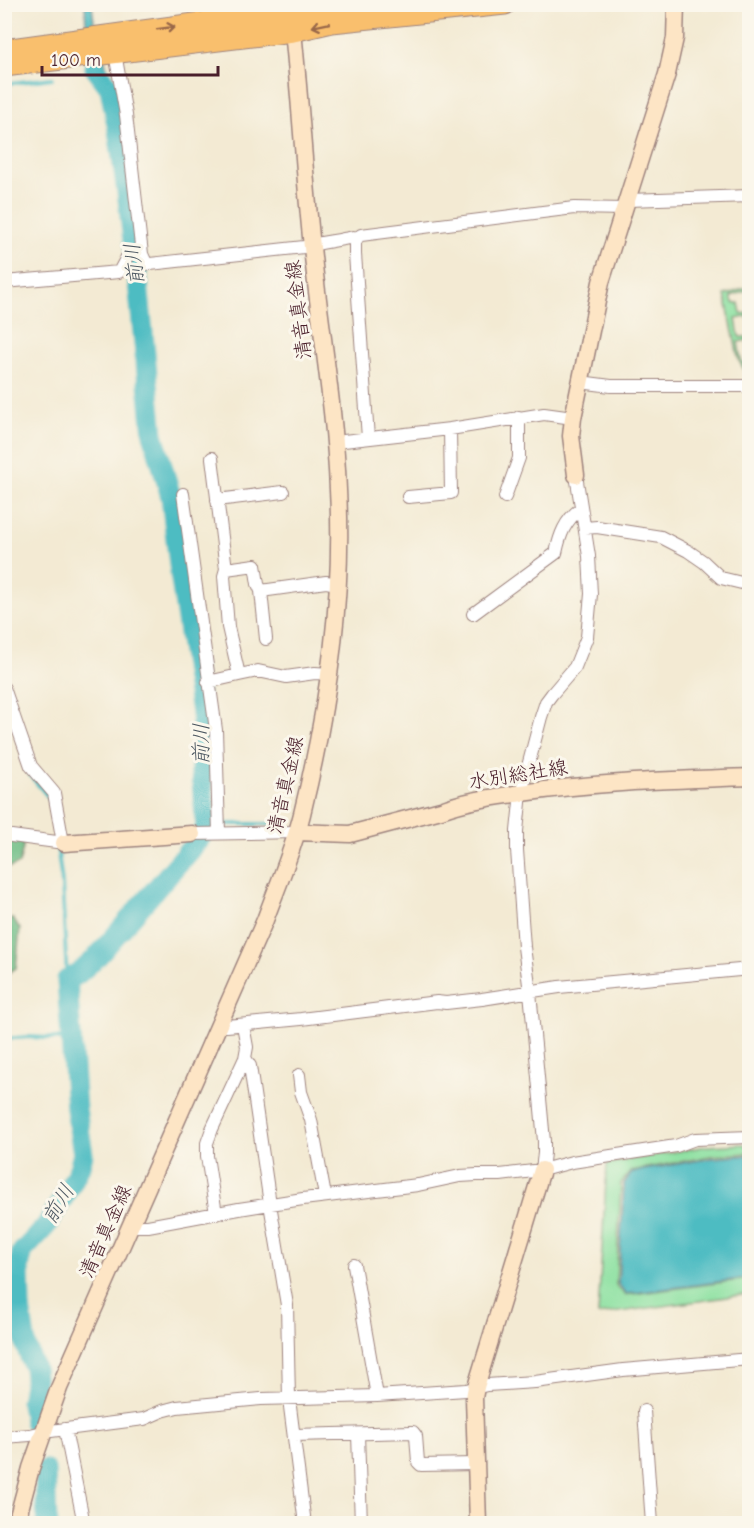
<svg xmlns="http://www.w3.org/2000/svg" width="754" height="1528" font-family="'Comic Neue','Klee One',sans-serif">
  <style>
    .green { fill: #8ee1a2; stroke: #6c8066; stroke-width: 1.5 }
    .forest { fill: #72bf88; stroke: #5e6f5a; stroke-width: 1.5 }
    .water { fill: #4dbcc2; stroke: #4c6e76; stroke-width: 1.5 }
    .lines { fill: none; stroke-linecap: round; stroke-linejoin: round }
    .stream { stroke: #4dbcc2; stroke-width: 4 }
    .river { stroke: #4dbcc2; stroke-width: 21 }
    .street-casing { stroke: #9e847f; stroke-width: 14 }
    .secondary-casing { stroke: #9e847f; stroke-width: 19 }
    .highway-casing { stroke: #9e847f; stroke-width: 23 }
    .street { stroke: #fff; stroke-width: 12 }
    .secondary { stroke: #fde5c5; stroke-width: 16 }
    .highway { stroke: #f9bf6d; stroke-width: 21 }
    .oneway { stroke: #996749 }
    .labels { text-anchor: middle; stroke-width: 6; stroke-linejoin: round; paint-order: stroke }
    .street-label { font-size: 20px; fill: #4a1f2b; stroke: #fbf7ec }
    .water-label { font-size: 21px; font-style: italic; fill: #4b5660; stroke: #fbf7ec }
  </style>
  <rect width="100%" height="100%" fill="#fbf7ec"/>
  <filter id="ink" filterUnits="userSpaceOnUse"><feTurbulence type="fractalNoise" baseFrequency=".0167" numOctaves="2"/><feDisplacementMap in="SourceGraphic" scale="12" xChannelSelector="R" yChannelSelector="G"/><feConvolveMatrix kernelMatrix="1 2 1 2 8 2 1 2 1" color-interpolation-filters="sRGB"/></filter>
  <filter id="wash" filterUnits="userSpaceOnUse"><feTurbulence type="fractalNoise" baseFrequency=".008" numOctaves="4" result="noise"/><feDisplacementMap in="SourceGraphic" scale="24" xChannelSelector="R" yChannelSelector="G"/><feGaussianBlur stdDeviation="1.35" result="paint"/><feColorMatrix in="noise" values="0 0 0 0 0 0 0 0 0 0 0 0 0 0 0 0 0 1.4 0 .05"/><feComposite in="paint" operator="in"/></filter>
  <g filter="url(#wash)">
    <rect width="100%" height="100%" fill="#f3ead3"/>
    <path class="green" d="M749 287V290L731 296 733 303H739L741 314 749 313V320V316L736 319 739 337H749V351L748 340 738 342 741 360 749 370V378L739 361 725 295Z
      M745 1144 746 1146H749V1153L711 1156 631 1171 621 1183 616 1285 625 1295 749 1279V1294L598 1315 607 1164 707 1146Z"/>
    <path class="forest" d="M4 841H23V848L19 864 5 869Z
      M5 919H13L20 929 16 968 5 975Z"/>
    <path class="water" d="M85 5H92L94 22 113 91 108 92 102 84 88 74Z
      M749 1155V1278L626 1294 618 1284 624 1183 632 1172 712 1158Z"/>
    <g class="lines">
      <path class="stream" d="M4 84 52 78
        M26 767 30 775 50 799
        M665 789 677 788
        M205 822 214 824H287
        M57 845 62 883 67 980
        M4 1039 27 1037 70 1039"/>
      <path class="river" d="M34 1421 31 1403 35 1378 34 1368 26 1346 20 1307 19 1268 22 1252 46 1226 68 1190 79 1169 83 1154 76 1109 67 980 78 974 96 958 200 838 206 827 201 772 202 719 180 573 171 497 153 434 138 283 128 199 118 130 110 88 95 68
        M45 1470 47 1524"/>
    </g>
  </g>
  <g filter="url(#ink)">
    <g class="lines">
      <defs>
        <path id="street" d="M115 53 126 115 142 254 146 263 150 264 304 247C321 242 337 241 353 237L357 238 361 235 574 208 625 209
          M628 200 750 196
          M357 238 355 243V254L368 438
          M4 282 119 272 127 257
          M580 382 611 386H750
          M335 442 450 429 544 414 573 418
          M212 458 226 569 224 576 228 627 239 675 258 671 286 677 315 673 329 674
          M183 494 216 730 219 833
          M408 497 451 493 450 429
          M505 497 519 458V417
          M217 500 283 492
          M585 528 597 527 661 537 688 551 704 562 721 578 750 585
          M226 569 255 565 258 584 261 591 326 582 338 584
          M261 591 266 639
          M473 614 556 553C560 534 565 521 580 509
          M208 682 239 675
          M4 688 31 766 54 793 62 837 64 843 4 835
          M192 834 297 832
          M243 1025 247 1047 245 1058 250 1066 270 1204 287 1305 289 1399 305 1524
          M219 1026H227L301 1019 437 1002 446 1003 482 999 559 987 750 969
          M299 1075 301 1092 311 1120 325 1196
          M542 1170 544 1153V1141L530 992 524 947 517 850V831L521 793 541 717 546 702 552 694 575 667 587 637 591 594 589 556 576 475
          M216 1214 207 1156V1143L212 1129 245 1058
          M130 1226H148L239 1209 303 1199 418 1185 460 1176 477 1175H500L542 1170 572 1162 676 1146 695 1139 750 1137
          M354 1265 377 1396
          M644 1411 652 1524
          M65 1429 84 1524
          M358 1434 361 1524
          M294 1435 413 1432 416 1436 418 1462 421 1465 476 1464
          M4 1437 30 1435 43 1432 144 1419 162 1411 177 1407 261 1399 377 1396 466 1390 487 1385 535 1382 623 1370 750 1359"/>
        <path id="secondary" d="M576 475 571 436 573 418 601 282 667 74 675 38 676 4
          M297 832 350 834 441 810C467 800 495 797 522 793 597 782 673 780 750 777
          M64 843 192 834
          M16 1524 31 1468 59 1388 265 920C278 885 293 850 302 814 328 708 344 599 338 490 335 409 320 328 312 247 304 171 300 96 292 21
          M478 1524 474 1398 476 1387 542 1170"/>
        <path id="highway" d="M4 50 290 11 357 4
          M4 66 293 31 332 22 505 4"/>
      </defs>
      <use href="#street" class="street-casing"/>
      <use href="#secondary" class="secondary-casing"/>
      <use href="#highway" class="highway-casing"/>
      <use href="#street" class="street"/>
      <use href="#secondary" class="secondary"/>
      <use href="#highway" class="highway"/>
    </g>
    <defs><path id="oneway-shaft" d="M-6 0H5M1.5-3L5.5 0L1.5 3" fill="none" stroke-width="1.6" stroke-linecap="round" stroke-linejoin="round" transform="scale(1.5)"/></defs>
    <g class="oneway">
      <use href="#oneway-shaft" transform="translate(321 25) rotate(168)"/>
      <use href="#oneway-shaft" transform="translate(166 28) rotate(-8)"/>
    </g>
  </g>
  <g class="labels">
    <g class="street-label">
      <text transform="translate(298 310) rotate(-97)" y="7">清音真金線</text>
      <text transform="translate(518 774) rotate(-9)" y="7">水別総社線</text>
      <text transform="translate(285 785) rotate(-77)" y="7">清音真金線</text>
      <text transform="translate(105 1231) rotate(-66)" y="7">清音真金線</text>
    </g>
    <g class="water-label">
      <text transform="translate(134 264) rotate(-97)" y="7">前川</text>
      <text transform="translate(201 744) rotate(-90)" y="7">前川</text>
      <text transform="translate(58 1204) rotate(-59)" y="7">前川</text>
    </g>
  </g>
  <rect width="754" height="1528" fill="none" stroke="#fbf7ec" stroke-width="24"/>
  <path d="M42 66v9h176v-9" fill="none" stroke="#4a1f2b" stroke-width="3"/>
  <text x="51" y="66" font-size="18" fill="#4a1f2b" stroke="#fbf7ec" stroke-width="4.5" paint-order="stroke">100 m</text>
</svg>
